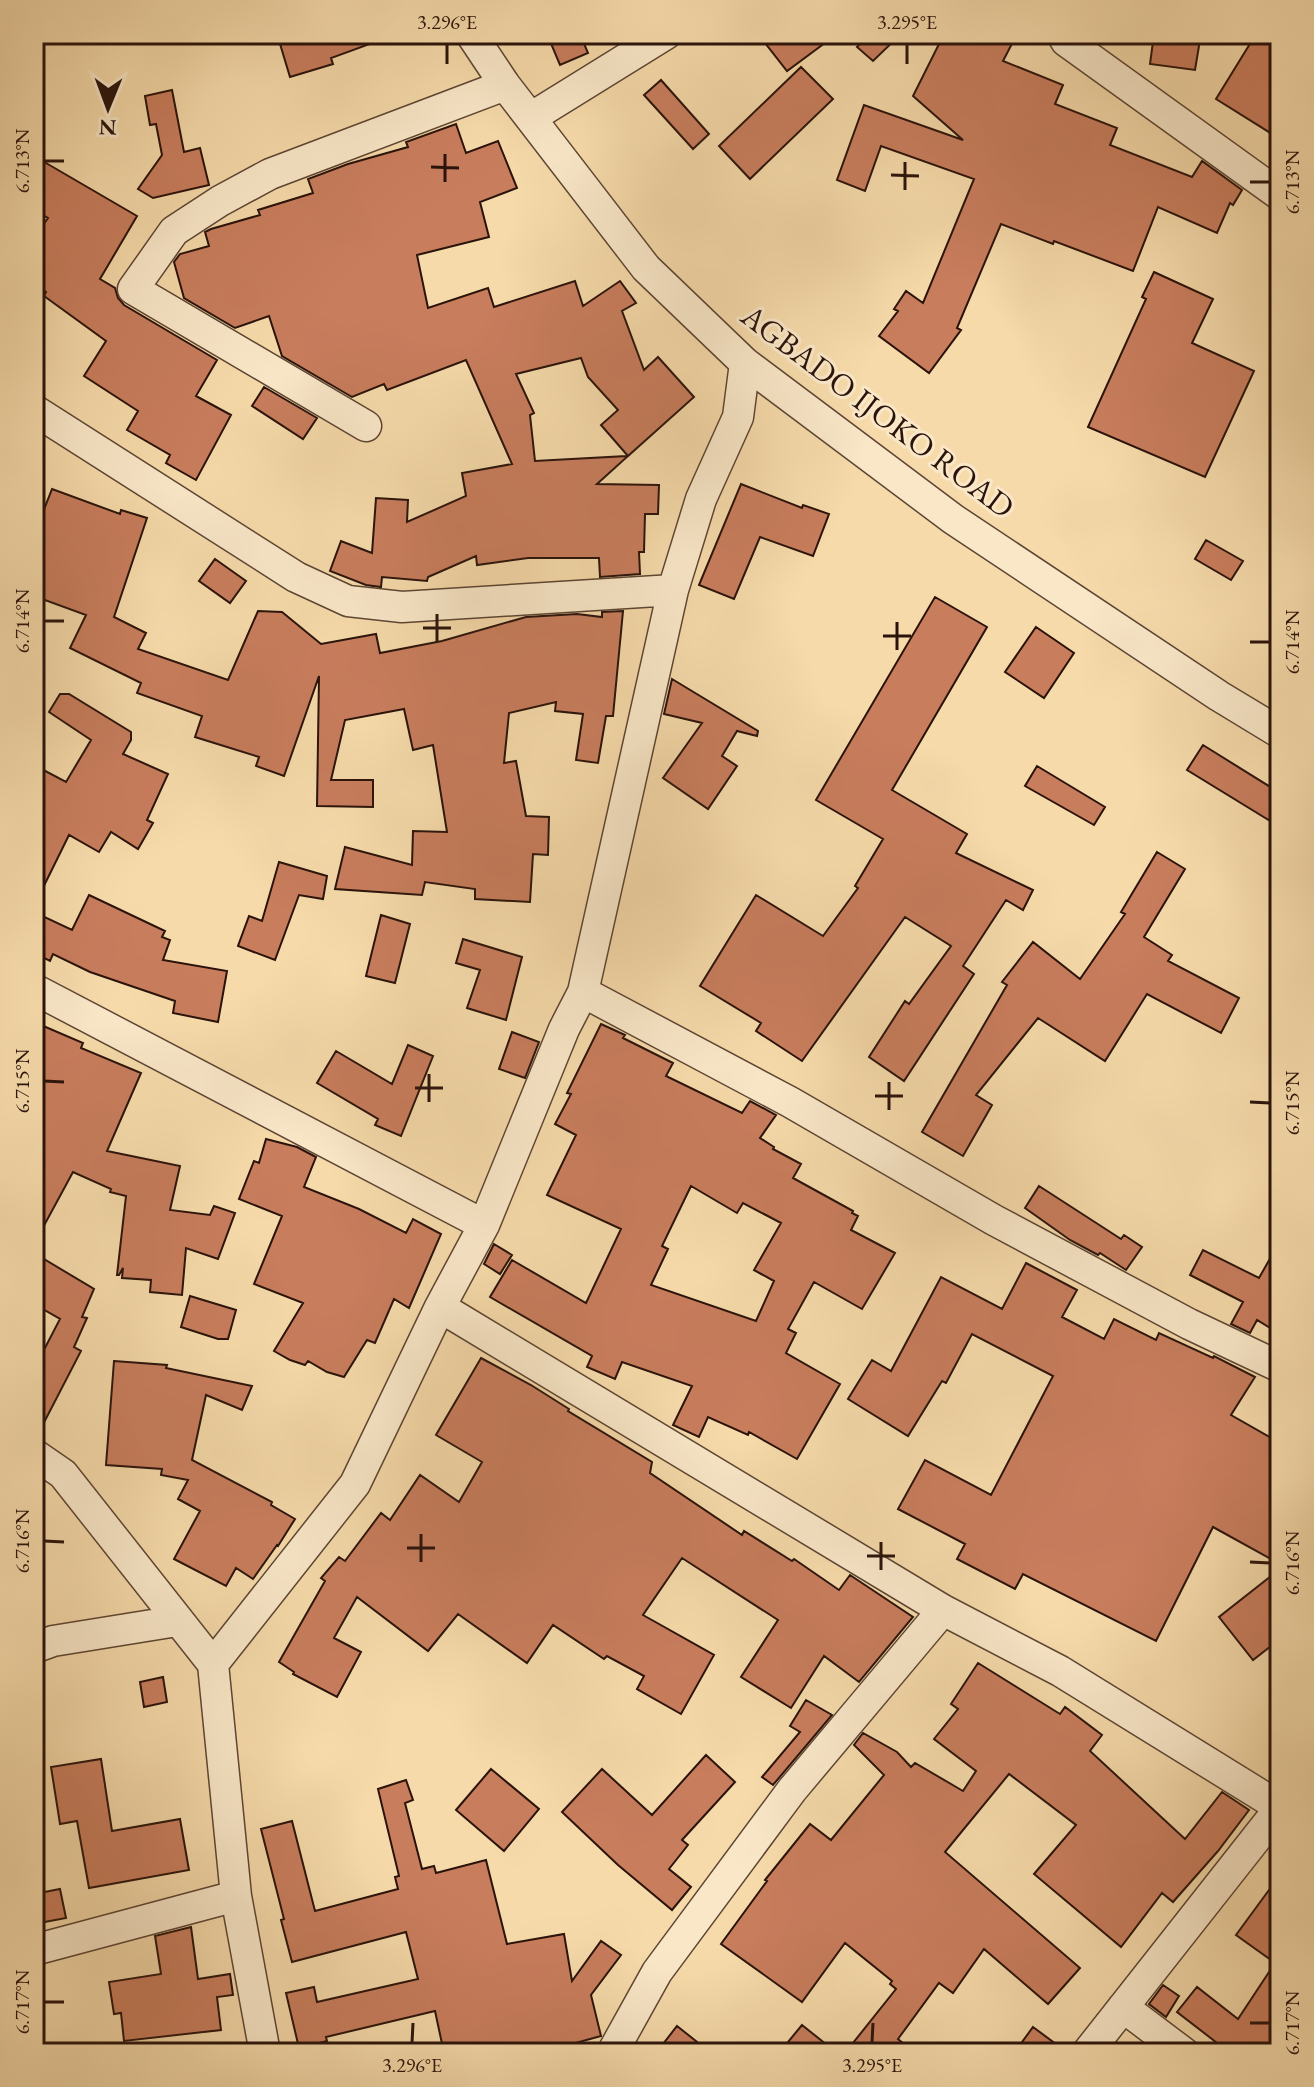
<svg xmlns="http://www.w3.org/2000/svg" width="1314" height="2087" font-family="'EB Garamond',serif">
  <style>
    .building { fill: #c87d5d; stroke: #2a130b; stroke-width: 2; fill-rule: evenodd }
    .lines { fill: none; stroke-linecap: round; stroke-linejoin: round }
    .minor-casing { stroke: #5d4533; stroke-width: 33 }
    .minor { stroke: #f9e7c8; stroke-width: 30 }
    .ticks { fill: none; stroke: #2a130b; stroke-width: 3 }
    .labels { text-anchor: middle; stroke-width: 6; stroke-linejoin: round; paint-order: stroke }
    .street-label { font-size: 32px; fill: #2a130b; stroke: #f9e7c8 }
    .neatline { fill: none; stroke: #2a130b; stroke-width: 3 }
    .ticks-label { font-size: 20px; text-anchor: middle; fill: #2a130b }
  </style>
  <rect width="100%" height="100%" fill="#f6daaa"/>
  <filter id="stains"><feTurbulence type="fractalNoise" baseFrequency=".0025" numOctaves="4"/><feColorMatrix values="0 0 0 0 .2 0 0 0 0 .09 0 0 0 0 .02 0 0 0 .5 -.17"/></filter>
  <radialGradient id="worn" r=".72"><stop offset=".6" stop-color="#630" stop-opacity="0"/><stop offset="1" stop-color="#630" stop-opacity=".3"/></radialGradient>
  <path class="building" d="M277 34H388L389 37 331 58 333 64 290 77Z
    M547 34H580L588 53 560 65Z
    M758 34H837L787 71Z
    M869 34H901L873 61 857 47Z
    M944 34H1017L1003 61 1063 85 1055 104 1117 128 1110 145 1192 177 1202 161 1242 190 1233 205 1230 203 1217 233 1158 207 1133 271 1054 241 1053 244 1001 224 957 328 961 330 929 373 879 336 898 311 894 309 906 291 923 303 974 179 881 146 865 191 837 180 864 105 963 140 913 96Z
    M1154 34H1201L1195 70 1150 64Z
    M1256 34H1280V139L1216 99Z
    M801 67 833 99 750 179 719 146Z
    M661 80 709 134 693 149 644 95Z
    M172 90 184 152 200 148 209 185 153 198 138 189 162 155 156 124 150 125 145 96Z
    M456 124 466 153 498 141 517 188 480 202 489 237 417 255 428 308 488 288 494 307 575 281 583 306 620 281 636 303 622 311 644 370 658 357 694 397 628 456 601 425 618 410 588 377 581 358 516 374 534 413 530 415 535 461 628 456 597 484 659 485 658 514H645L644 552H639L640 574 600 577 599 558H528L477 565 476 556 428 577 427 581 382 577 381 587 366 585 330 571 341 541 372 553 376 498 408 500 407 522 466 496 462 473 512 464 466 360 387 390 384 384 352 397 282 356 269 316 235 328 184 298 174 262 180 254 209 246 205 232 211 229 260 215 258 210 313 193 308 179 348 164 408 147 406 142Z
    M34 156 137 216 100 279 115 288 118 298 124 305 217 360 196 396 231 415 196 480 166 463 170 455 127 430 138 411 84 376 106 341 44 296 46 292 34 283V237L48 218 34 210Z
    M1154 272 1213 299 1192 343 1254 371 1205 477 1088 427 1146 299 1142 297Z
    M264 387 317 418 303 439 252 406Z
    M741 484 802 508 803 505 829 514 813 556 760 537 734 599 699 585Z
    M52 489 120 514 121 510 147 518 114 617 146 633 138 649 228 680 258 611 282 612 321 644 376 634 380 653 442 641 526 617 577 614 602 617V612L623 611 613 716H606L598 763 576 760 583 714 555 711 556 702 509 713 504 763 516 761 526 816 549 817 548 855 533 854 530 902 475 899V889L425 882 422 895 335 889 345 847 412 865 413 831 447 832 433 745 413 750 404 709 345 720 331 780H373V807L317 806 319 676 284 776 256 766 259 757 195 737 202 716 137 693 141 683 70 648 86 615 34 596V535Z
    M1206 540 1243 561 1231 580 1195 559Z
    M215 559 246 581 230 603 199 581Z
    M935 597 987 627 892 790 967 834 956 853 1033 890 1023 910 1006 900 963 966 974 974 904 1081 869 1057 905 1001 909 1004 951 946 905 917 802 1061 756 1031 761 1023 700 986 756 895 823 936 858 888 855 886 883 839 816 800Z
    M1036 627 1074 653 1044 698 1005 672Z
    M672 679 758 731 757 736 737 731 722 756 737 766 708 809 663 778 702 723 664 714Z
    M60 694H69L131 732V740L123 754 168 774 147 820 153 823 138 849 111 832 99 852 69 835 34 906V765L66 782 91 740 49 712Z
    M1203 745 1280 793V827L1187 770Z
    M1037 766 1105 807 1094 825 1025 786Z
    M1157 852 1185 869 1144 937 1172 955 1168 961 1239 998 1221 1033 1147 994 1105 1061 1038 1018 976 1095 992 1105 963 1156 922 1132 1007 985 1002 982 1033 942 1080 979 1125 914 1121 912Z
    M279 862 327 876 323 899 299 895 275 960 238 946 249 916 262 921Z
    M89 895 165 931 162 937 170 940 163 960 227 971 218 1022 173 1013 175 1001 90 972 53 954 50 961 34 953V912L72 930Z
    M381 915 410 924 395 983 366 976Z
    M463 939 522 957 506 1020 467 1008 480 970 456 963Z
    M34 1022 83 1043 81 1048 141 1073 107 1151 180 1166 170 1210 210 1215 214 1206 235 1213 218 1259 186 1248 182 1295 150 1292 151 1280 122 1278 123 1268 119 1275H117L126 1196 110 1192 111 1189 73 1172 34 1244Z
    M601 1024 625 1035 623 1038 673 1063 666 1076 742 1113 750 1101 776 1115 760 1138 774 1147 773 1149 801 1164 793 1178 853 1211 852 1213 858 1216 851 1230 895 1253 862 1309 814 1282 788 1329 796 1333 786 1353 840 1384 797 1459 749 1432 748 1435 708 1417 699 1437 673 1425 692 1386 622 1362 615 1379 587 1367 592 1356 490 1297 512 1260 586 1303 621 1229 547 1195 576 1135 555 1124 571 1094 567 1093ZM691 1186 737 1213 743 1203 781 1223 754 1270 774 1281 756 1321 651 1285 668 1249 662 1246Z
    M512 1032 539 1042 525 1078 499 1069Z
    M408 1045 433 1056 401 1136 375 1125 378 1119 317 1083 336 1051 392 1084Z
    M266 1139 297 1147 316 1157 304 1187 359 1209 406 1233 413 1219 441 1234 409 1308 394 1299 375 1343 367 1340 344 1377 327 1372 308 1361 305 1365 290 1360 274 1351 303 1303 254 1284 282 1216 239 1199 254 1161 259 1163Z
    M1039 1186 1121 1239 1124 1235 1142 1247 1126 1270 1100 1253 1098 1255 1070 1240 1025 1208Z
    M1280 1241V1334L1257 1320 1250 1333 1231 1324 1243 1302 1190 1275 1203 1250 1259 1278Z
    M494 1244 512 1255 500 1274 484 1264Z
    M34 1253 94 1289 82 1317 87 1318 74 1347 81 1351 37 1436H34V1369L60 1319 34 1304Z
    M1026 1263 1077 1290 1062 1317 1104 1339 1114 1319 1156 1340 1159 1333 1213 1358 1214 1356 1255 1377 1231 1415 1280 1443V1564L1213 1527 1156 1641 1023 1574 1015 1589 957 1559 965 1544 898 1509 925 1460 991 1495 1053 1376 972 1334 946 1383 942 1381 908 1436 848 1399 872 1360 891 1371 941 1277 1002 1309Z
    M190 1296 236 1310 228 1339H218L181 1327Z
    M481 1358 531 1385 569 1409 568 1411 652 1462 650 1473 742 1535 744 1531 792 1561 794 1559 839 1590 850 1575 913 1617 859 1682 824 1656 791 1708 741 1677 778 1620 682 1558 643 1615 714 1655 681 1714 637 1689 644 1676 607 1656 604 1659 553 1625 527 1663 458 1614 428 1651 357 1597 334 1638 361 1652 337 1697 293 1674 294 1672 279 1662 325 1581 321 1578 339 1557 345 1561 381 1513 390 1520 420 1475 459 1502 482 1462 436 1435Z
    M114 1361 167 1365 166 1368 252 1386 242 1410 206 1395 192 1460 272 1502 271 1505 295 1519 278 1546 277 1545 253 1579 236 1568 226 1586 174 1559 200 1511 178 1499 188 1480 161 1475 162 1469 106 1465Z
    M1280 1569V1639L1253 1660 1219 1617Z
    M978 1663 1060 1714 1065 1707 1102 1735 1090 1751 1185 1839 1222 1792 1249 1810 1218 1851 1173 1902 1162 1893 1121 1947 1034 1874 1076 1825 1009 1774 945 1852 1080 1968 1048 2004 984 1949 953 1993 939 1983 898 2039 915 2053H845L896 1989 890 1984 892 1981 845 1943 802 2002 721 1944 767 1881 765 1880 810 1824 831 1840 884 1775 854 1745 863 1733 897 1752 911 1767 915 1763 963 1791 976 1771 934 1739 958 1709 951 1704Z
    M163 1677 167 1702 144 1707 140 1682Z
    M806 1700 832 1715 773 1785 762 1777 800 1732 790 1726Z
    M706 1755 735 1782 682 1840 688 1845 669 1869 691 1887 672 1910 618 1865 562 1812 602 1769 652 1815Z
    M101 1759 112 1831 180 1819 189 1870 89 1888 77 1821 60 1824 51 1767Z
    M491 1769 539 1809 504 1851 456 1810Z
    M406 1780 413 1800 405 1803 422 1869 434 1866 436 1873 486 1860 507 1944 564 1934 572 1981 601 1941 621 1955 591 1995 601 2036 539 2053H444L435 2011 326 2037 327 2041 299 2048 286 1993 314 1987 317 2002 418 1979 406 1932 292 1962 281 1920 284 1919 261 1829 292 1821 315 1911 398 1889 395 1877 399 1876 378 1789Z
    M1280 1875V2053H1230L1177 2012 1197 1987 1238 2019 1275 1963 1236 1935Z
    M60 1889 66 1918 34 1924V1894Z
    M191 1927 198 1979 230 1974 233 1995 217 1997 221 2030 124 2041 121 2013 114 2014 109 1982 161 1974 155 1936Z
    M1163 1985 1179 1996 1166 2017 1149 2004Z
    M802 2025 837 2053H779Z
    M677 2026 711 2053H656Z
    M1033 2027 1068 2053H1014Z"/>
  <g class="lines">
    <defs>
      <path id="minor" d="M471 34 505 85 646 268 745 363 953 519 1219 696 1280 733
        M1062 34 1066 41 1280 195
        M532 117 666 34
        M34 410 296 577 348 601 402 607 673 590
        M366 426 133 289 174 231 220 201 270 174 505 85
        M34 989 484 1225
        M583 992 790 1102 994 1220 1189 1324 1280 1367
        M440 1307 943 1610 1060 1671 1280 1807
        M34 1454 63 1474 213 1664
        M34 1648 53 1641 177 1621
        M34 1950 236 1896
        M1123 2007 1184 2053
        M265 2053 236 1896 213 1664 355 1484 440 1307 484 1225 564 1029 583 992 673 590 701 499 738 417 745 363
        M612 2053 657 1972 792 1790 943 1610
        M1087 2053 1280 1808"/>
    </defs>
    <use href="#minor" class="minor-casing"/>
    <use href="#minor" class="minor"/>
  </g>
  <path class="ticks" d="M447 64V44M907 64V44M44 161H64M431 167 459 168M891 175 919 176M445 182V154M1250 182H1270M905 190V162M44 621H64M423 628H451M883 636H911M437 642V614M1250 642H1270M897 650V622M44 1081 64 1082M415 1088H443M875 1096H903M429 1102V1074M1250 1102 1270 1103M889 1110V1082M44 1541 64 1542M407 1548H435M867 1556H895M421 1562V1534M1250 1562 1270 1563M881 1570V1542M44 2002H64M1250 2023H1270M412 2043 413 2023M872 2043 873 2023"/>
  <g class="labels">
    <g class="street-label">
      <text transform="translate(878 411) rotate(37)" y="11">AGBADO IJOKO ROAD</text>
    </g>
  </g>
  <rect width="1314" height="2087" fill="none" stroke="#f6daaa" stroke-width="88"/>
  <g transform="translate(108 108) rotate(181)" stroke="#f9e7c8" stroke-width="6" paint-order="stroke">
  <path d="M0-6L14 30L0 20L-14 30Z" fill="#2a130b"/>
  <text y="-12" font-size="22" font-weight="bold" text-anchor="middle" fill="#2a130b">N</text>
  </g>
  <rect x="44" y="44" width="1226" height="1999" class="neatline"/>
  <g class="ticks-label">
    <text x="447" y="29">3.296°E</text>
    <text x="907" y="29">3.295°E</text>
    <text transform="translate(22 161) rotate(-90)" y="7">6.713°N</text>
    <text transform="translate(1292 182) rotate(-90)" y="7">6.713°N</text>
    <text transform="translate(22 621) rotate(-90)" y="7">6.714°N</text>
    <text transform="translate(1292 642) rotate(-90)" y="7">6.714°N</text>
    <text transform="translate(22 1081) rotate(-90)" y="7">6.715°N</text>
    <text transform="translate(1292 1103) rotate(-90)" y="7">6.715°N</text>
    <text transform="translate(22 1541) rotate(-90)" y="7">6.716°N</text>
    <text transform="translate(1292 1563) rotate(-90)" y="7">6.716°N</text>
    <text transform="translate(22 2002) rotate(-90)" y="7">6.717°N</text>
    <text transform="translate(1292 2023) rotate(-90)" y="7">6.717°N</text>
    <text x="412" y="2072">3.296°E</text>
    <text x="872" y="2072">3.295°E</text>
  </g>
  <rect width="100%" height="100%" filter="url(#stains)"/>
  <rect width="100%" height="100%" fill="url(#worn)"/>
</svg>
